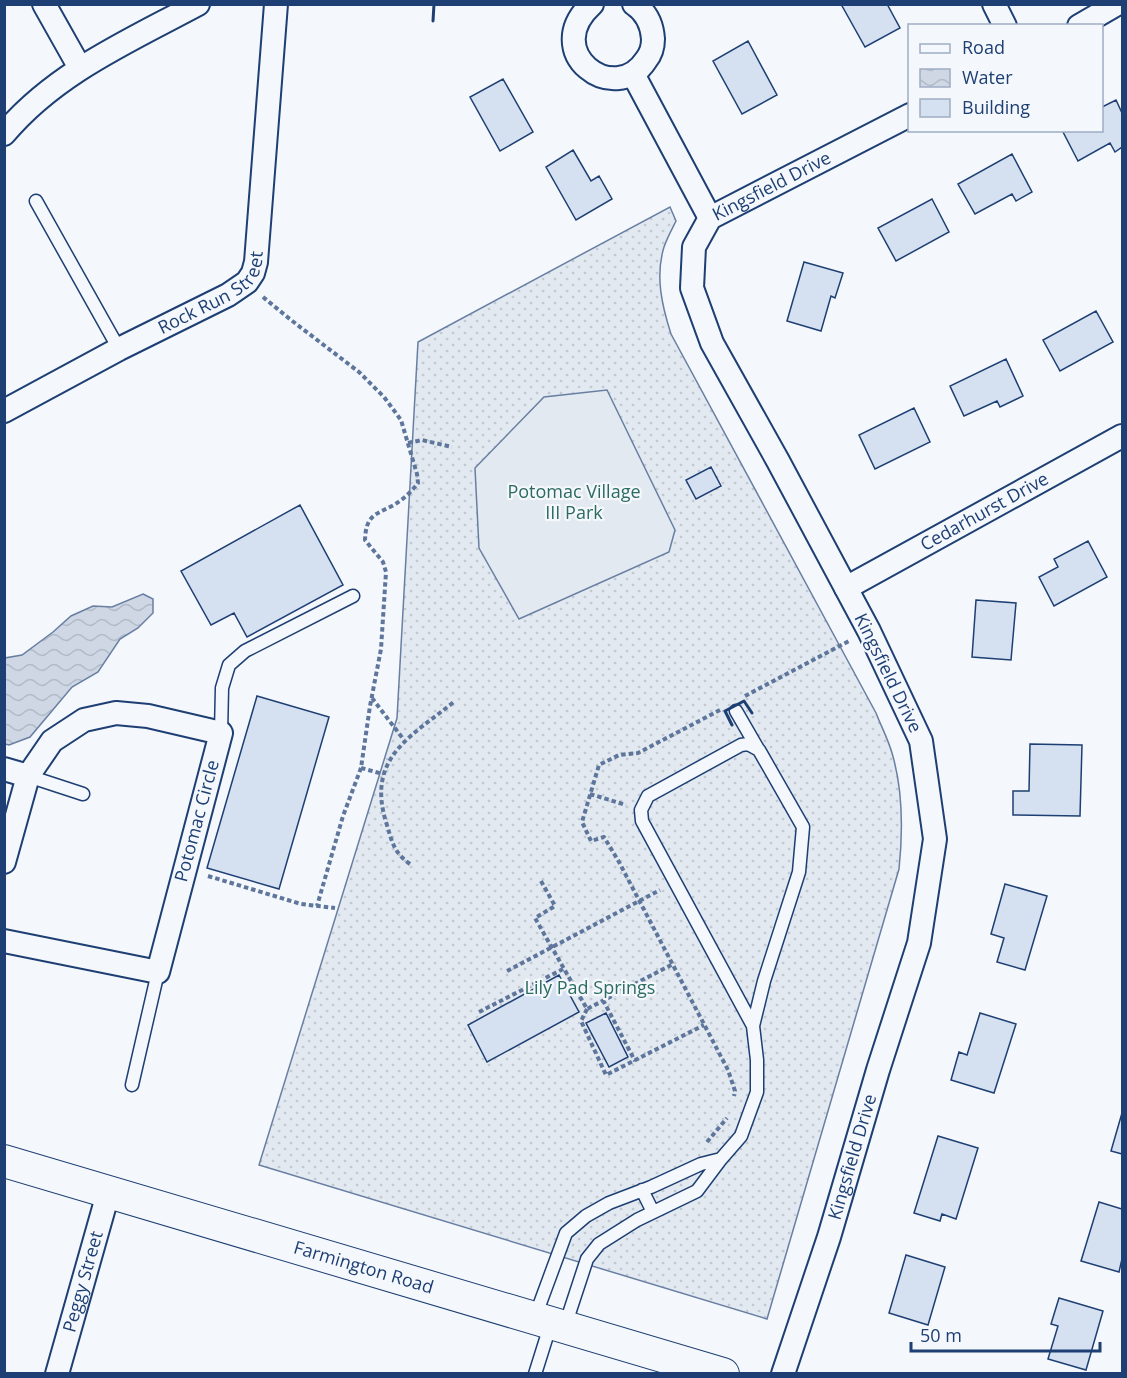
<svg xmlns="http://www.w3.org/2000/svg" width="1127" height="1378" font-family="'Open Sans',sans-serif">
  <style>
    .grass { fill: url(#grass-dots); stroke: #687fa3; stroke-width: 1.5 }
    .pitch { fill: #e3e9f0; stroke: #687fa3; stroke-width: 1.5 }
    .water { fill: url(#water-waves); stroke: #687fa3; stroke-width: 1.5 }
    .building { fill: #d5e0f0; stroke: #1d3f73; stroke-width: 1.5 }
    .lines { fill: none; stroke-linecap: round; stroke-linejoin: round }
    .lane-casing { stroke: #1d3f73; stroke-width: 15 }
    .street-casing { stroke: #1d3f73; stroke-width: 26 }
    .secondary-casing { stroke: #1d3f73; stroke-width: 34 }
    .path { stroke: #5e769c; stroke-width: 4; stroke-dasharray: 4.5 3; stroke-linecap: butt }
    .lane { stroke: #f4f7fb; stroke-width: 12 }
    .street { stroke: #f4f7fb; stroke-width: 22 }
    .secondary { stroke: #f4f7fb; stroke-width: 32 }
    .wall { stroke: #1d3f73; stroke-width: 3 }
    .labels { text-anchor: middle; stroke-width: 4.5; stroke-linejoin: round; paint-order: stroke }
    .street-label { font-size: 18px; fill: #1d3f73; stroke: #f4f7fb }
    .park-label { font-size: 18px; fill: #2c6c60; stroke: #f4f7fb }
  </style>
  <defs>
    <pattern id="grass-dots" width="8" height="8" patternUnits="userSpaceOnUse" patternTransform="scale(1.5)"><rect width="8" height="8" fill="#e3e9f0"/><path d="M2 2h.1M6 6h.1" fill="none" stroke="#c2c9d1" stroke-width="1.8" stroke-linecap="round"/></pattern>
    <pattern id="water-waves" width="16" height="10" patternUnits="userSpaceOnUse" patternTransform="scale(1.5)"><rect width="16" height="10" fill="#cfd7e4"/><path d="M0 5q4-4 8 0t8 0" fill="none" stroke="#b1bac7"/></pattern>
  </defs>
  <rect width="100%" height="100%" fill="#f4f7fb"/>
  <path class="grass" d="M670 207 676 221C672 229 667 238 664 247 655 276 662 306 671 334L876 713C881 726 888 739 892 753 903 790 903 831 899 869L767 1319 259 1165 397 718 418 342Z"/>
  <path class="pitch" d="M607 390 675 530 669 552 519 619 479 548 475 468 544 397Z"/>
  <path class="water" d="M143 594 153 599V613L138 628 120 639 98 672 72 687 30 737 9 745 5 744V658L22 655 53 632 71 616 93 606 112 607Z"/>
  <path class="building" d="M841 4H887L900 28 865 47Z
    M748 41 777 95 742 114 713 61Z
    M503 79 533 132 500 151 470 97Z
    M1116 100 1122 113V147L1115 152 1110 143 1078 161 1062 130H1102V107Z
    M573 150 591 181 599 176 612 199 576 220 546 167Z
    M1012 154 1032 192 1016 201 1012 194 975 214 958 184Z
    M932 199 949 232 896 261 878 228Z
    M804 262 843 273 835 298 831 296 821 331 787 321Z
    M1096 311 1113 342 1060 371 1043 340Z
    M1006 359 1023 396 1000 407 997 401 964 416 950 386Z
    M914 408 930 442 875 469 859 435Z
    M711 467 721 486 696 499 686 480Z
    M300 505 343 585 247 637 234 613 211 625 181 571Z
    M1088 541 1107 577 1054 606 1039 577 1058 567 1054 559Z
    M976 600 1016 603 1011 660 972 657Z
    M257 696 329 717 279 889 207 868Z
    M1030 744 1082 745 1080 816 1013 815V791H1029Z
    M1005 884 1047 896 1025 970 997 962 1004 938 991 934Z
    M559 975 579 1012 487 1062 468 1025Z
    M606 1013 628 1057 609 1067 586 1023Z
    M980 1013 1016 1024 994 1093 951 1080 959 1052 967 1055Z
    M1122 1113V1154L1111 1151Z
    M938 1136 978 1148 956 1219 942 1214 940 1221 914 1213Z
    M1099 1202 1122 1209V1259L1119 1272 1081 1261Z
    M906 1255 945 1267 928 1325 889 1313Z
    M1059 1298 1103 1311 1086 1370 1048 1359 1058 1326 1051 1324Z"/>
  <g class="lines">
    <defs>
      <path id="lane" d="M36 201 119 349
        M736 711 758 749
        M221 733 222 688 229 665 245 651 353 596
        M28 776 83 794
        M132 1085 158 972
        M721 1159 741 1136 757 1092V1060L753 1026 764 981 799 872 803 827 759 750 748 744 741 745 648 796 641 810 642 821 753 1026
        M642 1190 653 1212
        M535 1317 566 1233 586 1216 609 1203 651 1187 701 1164 721 1159 697 1191 637 1220 599 1244 587 1259 565 1326
        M535 1374 551 1323"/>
      <g id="street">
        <path d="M44 4 80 68"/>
        <path d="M592 4C539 52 615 108 646 60 651 54 653 46 653 39 652 24 646 12 634 4"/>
        <path d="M994 4 1005 26"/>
        <path d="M1079 26 1117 4"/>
        <path d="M633 74 710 218"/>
        <path d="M4 134C55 73 129 41 198 4"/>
        <path id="s1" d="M4 411 119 349 228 295 247 282 253 273 256 262 276 4"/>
        <path id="s2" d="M846 588 1122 436"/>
        <path d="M4 769 28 776"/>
        <path d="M4 862 28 776 52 741 84 720 116 713 148 716 221 733 158 972 4 941"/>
        <path id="s3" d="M57 1374 109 1190"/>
        <path id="s4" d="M783 1374 829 1237 878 1070 919 943 935 839 921 741 869 631 778 461 712 343 692 288 694 247 710 218 910 115"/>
      </g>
      <g id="secondary">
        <path id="s5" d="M4 1161 723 1374"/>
      </g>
    </defs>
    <use href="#lane" class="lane-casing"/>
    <use href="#street" class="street-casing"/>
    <use href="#secondary" class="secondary-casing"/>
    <path class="path" d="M263 297 291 320 359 372 384 397 401 420 417 474 418 483C411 492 403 500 392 506 374 515 366 516 365 540L383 562 386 572 381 649 370 706 361 768 343 816 317 906
      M408 443 422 440 452 447
      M745 696 849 641
      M372 698 404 740
      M720 710 638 753 619 755 599 765 582 822 591 841 604 837 619 862 728 1070 735 1091 734 1096
      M361 768 383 774
      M590 794 626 805
      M410 864C393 852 392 841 386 822 366 757 412 736 455 701
      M208 876 301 904 335 908
      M541 881 555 906 535 918 587 1009 673 964
      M507 971 660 890
      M603 1000 635 1061
      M587 1009 581 1021 606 1075 704 1025
      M479 1012 565 968
      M707 1142 727 1118"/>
    <use href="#lane" class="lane"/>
    <use href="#street" class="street"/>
    <use href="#secondary" class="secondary"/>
    <path class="wall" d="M433 21 434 4
      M732 725 725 711 744 701 752 713"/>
  </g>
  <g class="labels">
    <g class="street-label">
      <text dy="6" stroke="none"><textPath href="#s4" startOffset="1308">Kingsfield Drive</textPath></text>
      <text dy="6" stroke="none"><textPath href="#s1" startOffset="242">Rock Run Street</textPath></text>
      <text dy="6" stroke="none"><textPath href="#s2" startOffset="158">Cedarhurst Drive</textPath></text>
      <text transform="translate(888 673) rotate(64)" y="6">Kingsfield Drive</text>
      <text transform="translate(197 821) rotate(-75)" y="6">Potomac Circle</text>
      <text dy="6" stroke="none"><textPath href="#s4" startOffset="228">Kingsfield Drive</textPath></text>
      <text dy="6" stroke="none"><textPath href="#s5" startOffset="375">Farmington Road</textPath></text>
      <text dy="6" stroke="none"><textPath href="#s3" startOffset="96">Peggy Street</textPath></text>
    </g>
    <g class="park-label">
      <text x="574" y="498">Potomac Village<tspan x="574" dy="21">III Park</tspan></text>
      <text x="590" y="994">Lily Pad Springs</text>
    </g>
  </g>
  <rect width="1127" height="1378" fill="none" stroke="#1d3f73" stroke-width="12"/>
  <rect x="908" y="24" width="195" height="108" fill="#f4f7fb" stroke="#9eadc5" stroke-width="1.5"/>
  <rect x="920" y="44" width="30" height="9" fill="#f4f7fb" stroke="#9eadc5" stroke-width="1.5"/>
  <text x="962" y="54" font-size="18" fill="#1d3f73">Road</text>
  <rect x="920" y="69" width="30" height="18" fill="url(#water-waves)" stroke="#9eadc5" stroke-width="1.5"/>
  <text x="962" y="84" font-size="18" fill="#1d3f73">Water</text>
  <rect x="920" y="99" width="30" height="18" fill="#d5e0f0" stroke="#9eadc5" stroke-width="1.5"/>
  <text x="962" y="114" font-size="18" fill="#1d3f73">Building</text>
  <path d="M911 1342v9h189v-9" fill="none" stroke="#1d3f73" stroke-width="3"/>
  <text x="920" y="1342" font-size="18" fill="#1d3f73" stroke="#f4f7fb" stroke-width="4.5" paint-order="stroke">50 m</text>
</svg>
